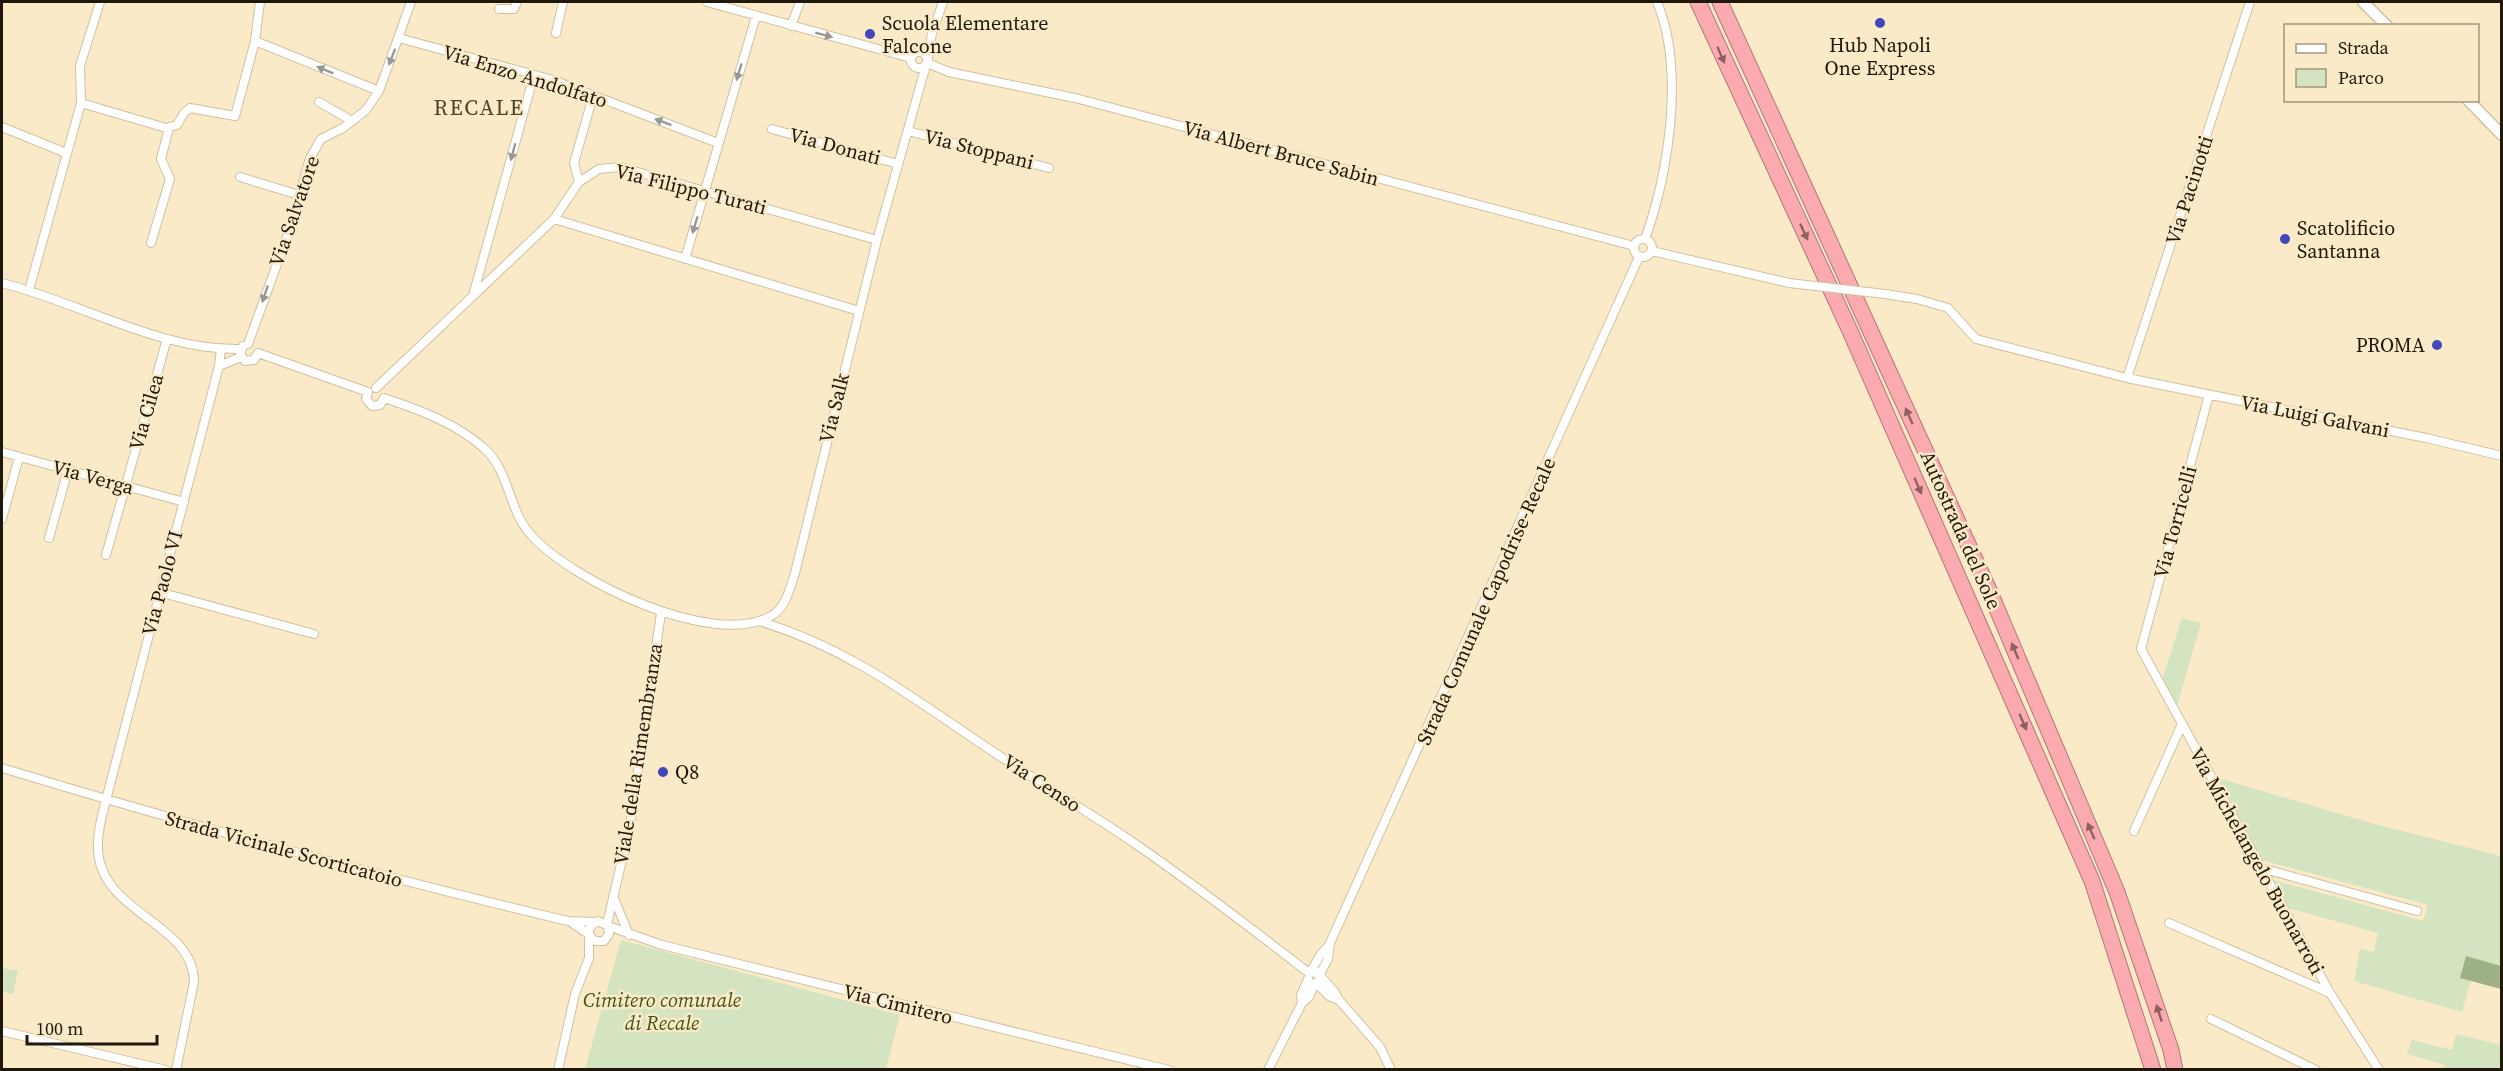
<svg xmlns="http://www.w3.org/2000/svg" width="2503" height="1071" font-family="'Source Serif 4',serif">
  <style>
    .green { fill: #d4e4c1 }
    .forest { fill: #9eb186 }
    .lines { fill: none; stroke-linecap: round; stroke-linejoin: round }
    .minor-casing { stroke: #d0c09f; stroke-width: 10 }
    .tertiary-casing { stroke: #d0c09f; stroke-width: 13 }
    .motorway-casing { stroke: #ae7777; stroke-width: 17 }
    .minor { stroke: #fff; stroke-width: 8 }
    .tertiary { stroke: #fff; stroke-width: 10 }
    .motorway { stroke: #fbaab0; stroke-width: 15 }
    .minor-bridge-casing { stroke: #d0c09f; stroke-width: 10; stroke-linecap: butt }
    .minor-bridge { stroke: #fff; stroke-width: 8 }
    .oneway { fill: #9a9892 }
    .oneway2 { fill: #8d625e }
    .poi-dot { fill: #4247bc; stroke: #fbeac8; stroke-width: 2 }
    .labels { text-anchor: middle; stroke-width: 5; stroke-linejoin: round; paint-order: stroke }
    .poi-label { font-size: 20px; fill: #1f190d; stroke: #fbeac8; text-anchor: start }
    .street-label { font-size: 20px; fill: #1f190d; stroke: #fbeac8 }
    .park-label { font-size: 20px; font-style: italic; fill: #3e5514; stroke: #fbeac8 }
    .quarter-label { font-size: 22px; letter-spacing: 1.5px; fill: #524427; stroke: #fbeac8 }
  </style>
  <rect width="100%" height="100%" fill="#fbeac8"/>
  <path class="green" d="M2182 618 2201 623 2177 706 2162 680Z
    M2218 778 2371 823 2501 856V966L2466 956 2460 978 2471 981 2462 1012 2354 981 2360 949 2374 952 2378 933 2288 908 2273 880 2423 921 2428 905 2262 860Z
    M621 940 900 1015 886 1069H585Z
    M2 968 18 971 13 994 2 992Z
    M2456 1034 2501 1045V1069H2443L2445 1065 2407 1054 2412 1040 2452 1050Z"/>
  <path class="forest" d="M2466 956 2501 966V989L2460 978Z"/>
  <g class="lines">
    <defs>
      <path id="minor" d="M260 2 255 41 379 91
        M707 2 911 58
        M499 9H514L517 2
        M791 26 800 2
        M556 33 563 2
        M399 38 553 80 718 143
        M911 60a8 8 0 1 1 16 0a8 8 0 1 1-16 0Z
        M928 58 932 33 943 2
        M927 63 949 72 1075 98 1634 246
        M319 102 352 121
        M81 103 166 128 177 125 184 113 190 108 235 116 255 41
        M2 127 66 153
        M772 129 898 164
        M908 131 1049 168
        M240 177 299 195
        M579 182 574 163 593 96
        M554 219 859 311
        M1634 248a9 9 0 1 1 18 0a9 9 0 1 1-18 0Z
        M1645 239C1669 172 1685 69 1657 2
        M151 243 170 179 161 159 169 128
        M1652 251 1789 283
        M685 259 756 16
        M2 283C78 302 161 351 240 349
        M29 290 81 103 80 66 100 2
        M474 292 534 75
        M1885 294 1917 299 1948 308 1976 339 2127 378 2426 438 2502 456
        M248 344 289 231 310 158 321 139 343 128 366 110 379 91 411 2
        M243 346 240 354 245 361 254 360 258 353
        M258 353 368 392
        M219 366 241 357
        M2127 378 2250 2
        M376 388 554 219 579 182 599 169 620 167 877 240
        M368 392 366 399 372 406 380 405 384 398
        M2209 395 2141 649 2330 993 2379 1070
        M384 398C420 410 456 423 485 449 511 474 508 511 532 536 573 581 713 649 771 616 786 608 790 588 795 573L877 240 926 65
        M2 452 184 502
        M2 519 19 457
        M49 538 68 470
        M106 555 167 339
        M159 592 314 634
        M759 621C855 650 922 705 1004 759 1047 787 1091 814 1134 843 1194 884 1251 928 1309 973
        M2 768C189 825 378 876 568 921L595 922
        M2134 831 2182 724
        M2261 868 2417 911
        M613 896 629 935
        M569 921 590 935
        M2169 923 2330 993
        M607 924 630 826 661 613
        M608 926 662 945 1169 1070
        M1311 971 1321 954 1330 944
        M1309 973 1317 972 1334 991 1339 1000 1380 1047 1391 1070
        M1319 976 1328 959 1330 943 1639 257
        M1316 983 1329 996 1339 1000
        M1302 1003 1301 995 1308 979
        M2211 1019 2316 1070
        M2 1031 166 1070
        M176 1070 194 982C194 923 101 914 98 850 97 833 102 816 106 800L219 366 221 349
        M558 1070 575 994 589 958V929L593 924 598 921 608 926 609 934 604 941H595L591 937
        M1268 1070 1302 1003 1309 997 1315 983"/>
      <path id="tertiary" d="M2363 2 2387 26
        M2468 100 2502 135"/>
      <path id="motorway" d="M1698 2 1850 331 2092 881 2153 1070
        M1720 2 1989 590 2117 892 2171 1050 2175 1070"/>
    </defs>
    <use href="#minor" class="minor-casing"/>
    <use href="#tertiary" class="tertiary-casing"/>
    <use href="#motorway" class="motorway-casing"/>
    <use href="#minor" class="minor"/>
    <use href="#tertiary" class="tertiary"/>
    <use href="#motorway" class="motorway"/>
    <defs>
      <path id="minor-bridge" d="M1789 283 1885 294"/>
    </defs>
    <use href="#minor-bridge" class="minor-bridge-casing"/>
    <use href="#minor-bridge" class="minor-bridge"/>
  </g>
  <defs><path id="oneway-solid" d="M-6-.8H1V-3.2L6.5 0L1 3.2V.8H-6Z" transform="scale(1.5)"/></defs>
  <g class="oneway">
    <use href="#oneway-solid" transform="translate(824 35) rotate(15)"/>
    <use href="#oneway-solid" transform="translate(392 57) rotate(111)"/>
    <use href="#oneway-solid" transform="translate(325 70) rotate(-158)"/>
    <use href="#oneway-solid" transform="translate(739 72) rotate(107)"/>
    <use href="#oneway-solid" transform="translate(663 122) rotate(-159)"/>
    <use href="#oneway-solid" transform="translate(513 152) rotate(105)"/>
    <use href="#oneway-solid" transform="translate(695 225) rotate(107)"/>
    <use href="#oneway-solid" transform="translate(265 294) rotate(109)"/>
  </g>
  <g class="oneway2">
    <use href="#oneway-solid" transform="translate(1721 55) rotate(66)"/>
    <use href="#oneway-solid" transform="translate(1804 232) rotate(65)"/>
    <use href="#oneway-solid" transform="translate(1909 416) rotate(-114)"/>
    <use href="#oneway-solid" transform="translate(1918 486) rotate(66)"/>
    <use href="#oneway-solid" transform="translate(2015 651) rotate(-113)"/>
    <use href="#oneway-solid" transform="translate(2023 722) rotate(66)"/>
    <use href="#oneway-solid" transform="translate(2091 831) rotate(-113)"/>
    <use href="#oneway-solid" transform="translate(2159 1013) rotate(-108)"/>
  </g>
  <g class="poi-dot">
    <circle cx="1880" cy="23" r="6"/>
    <circle cx="870" cy="34" r="6"/>
    <circle cx="2285" cy="239" r="6"/>
    <circle cx="2437" cy="345" r="6"/>
    <circle cx="663" cy="772" r="6"/>
  </g>
  <g class="labels">
    <g class="poi-label">
      <text x="882" y="30">Scuola Elementare<tspan x="882" dy="23">Falcone</tspan></text>
      <text x="1880" y="52" text-anchor="middle">Hub Napoli<tspan x="1880" dy="23">One Express</tspan></text>
      <text x="2297" y="235">Scatolificio<tspan x="2297" dy="23">Santanna</tspan></text>
      <text x="2425" y="352" text-anchor="end">PROMA</text>
      <text x="675" y="779">Q8</text>
    </g>
    <g class="street-label">
      <text transform="translate(525 76) rotate(17)" y="7">Via Enzo Andolfato</text>
      <text transform="translate(835 146) rotate(15)" y="7">Via Donati</text>
      <text transform="translate(979 149) rotate(14)" y="7">Via Stoppani</text>
      <text transform="translate(1281 153) rotate(15)" y="7">Via Albert Bruce Sabin</text>
      <text transform="translate(691 189) rotate(14)" y="7">Via Filippo Turati</text>
      <text transform="translate(2189 190) rotate(-72)" y="7">Via Pacinotti</text>
      <text transform="translate(294 211) rotate(-71)" y="7">Via Salvatore</text>
      <text transform="translate(834 408) rotate(-76)" y="7">Via Salk</text>
      <text transform="translate(146 412) rotate(-74)" y="7">Via Cilea</text>
      <text transform="translate(2315 416) rotate(11)" y="7">Via Luigi Galvani</text>
      <text transform="translate(93 477) rotate(15)" y="7">Via Verga</text>
      <text transform="translate(2175 522) rotate(-75)" y="7">Via Torricelli</text>
      <text transform="translate(1961 530) rotate(66)" y="7">Autostrada del Sole</text>
      <text transform="translate(162 583) rotate(-75)" y="7">Via Paolo VI</text>
      <text transform="translate(1486 601) rotate(-66)" y="7">Strada Comunale Capodrise-Recale</text>
      <text transform="translate(638 754) rotate(-81)" y="7">Viale della Rimembranza</text>
      <text transform="translate(1042 783) rotate(33)" y="7">Via Censo</text>
      <text transform="translate(284 849) rotate(15)" y="7">Strada Vicinale Scorticatoio</text>
      <text transform="translate(2257 861) rotate(61)" y="7">Via Michelangelo Buonarroti</text>
      <text transform="translate(898 1004) rotate(14)" y="7">Via Cimitero</text>
    </g>
    <g class="park-label">
      <text x="662" y="1007">Cimitero comunale<tspan x="662" dy="23">di Recale</tspan></text>
    </g>
    <g class="quarter-label">
      <text x="479" y="115">RECALE</text>
    </g>
  </g>
  <rect width="2503" height="1071" fill="none" stroke="#1f190d" stroke-width="6"/>
  <rect x="2284" y="24" width="195" height="78" fill="#fbeac8" stroke="#a3967d" stroke-width="1.5"/>
  <rect x="2296" y="44" width="30" height="9" fill="#ffffff" stroke="#a3967d" stroke-width="1.5"/>
  <text x="2338" y="54" font-size="18" fill="#1f190d">Strada</text>
  <rect x="2296" y="69" width="30" height="18" fill="#d4e4c1" stroke="#a3967d" stroke-width="1.5"/>
  <text x="2338" y="84" font-size="18" fill="#1f190d">Parco</text>
  <path d="M27 1035v9h130v-9" fill="none" stroke="#1f190d" stroke-width="3"/>
  <text x="36" y="1035" font-size="18" fill="#1f190d" stroke="#fbeac8" stroke-width="4.5" paint-order="stroke">100 m</text>
</svg>
